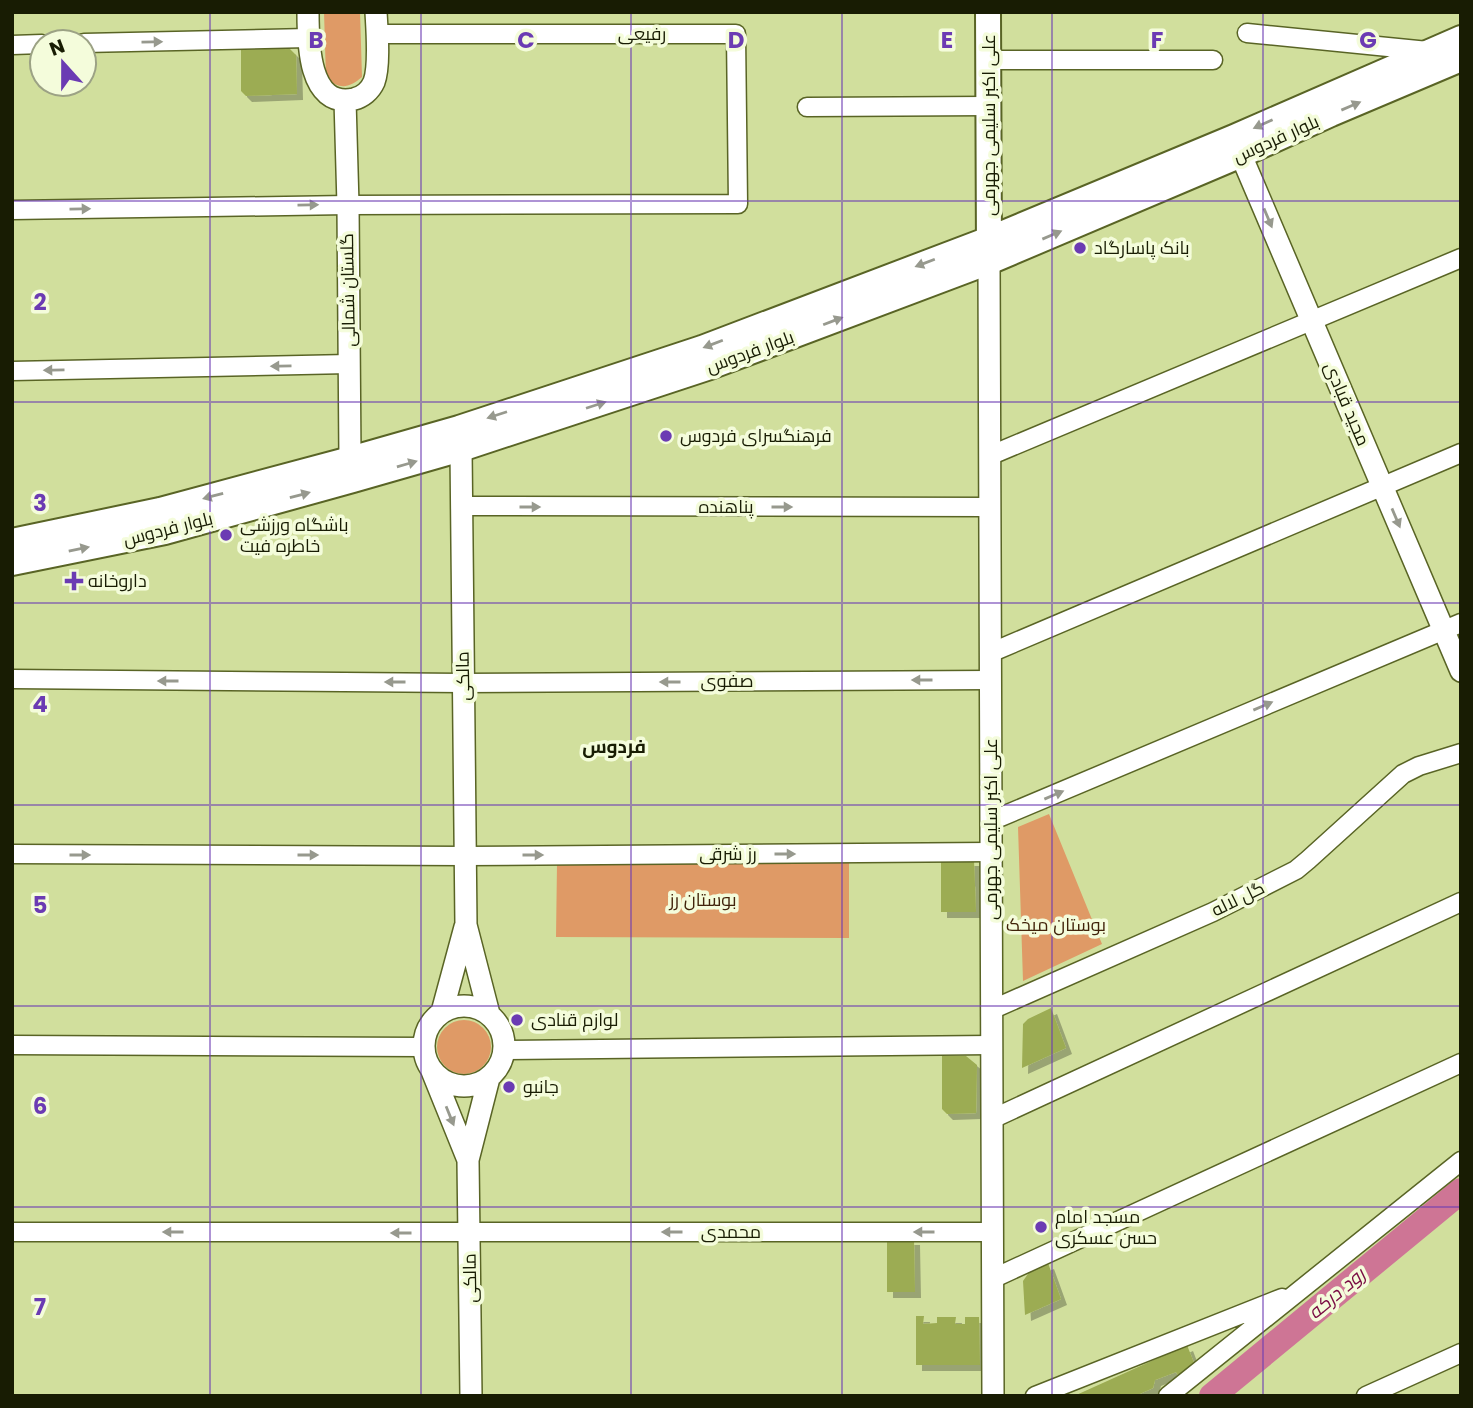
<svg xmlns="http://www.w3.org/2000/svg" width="1473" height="1408" font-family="Poppins,Cairo,sans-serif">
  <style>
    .green { fill: #df9a66 }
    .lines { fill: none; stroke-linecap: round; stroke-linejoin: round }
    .river { stroke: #ce7595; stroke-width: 26 }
    .building { fill: #9cac52; filter: url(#shadow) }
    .minor-casing { stroke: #596425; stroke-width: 21 }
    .tertiary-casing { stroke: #596425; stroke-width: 24 }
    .secondary-casing { stroke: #596425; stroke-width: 28 }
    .minor { stroke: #fff; stroke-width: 18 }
    .tertiary { stroke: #fff; stroke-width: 21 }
    .secondary { stroke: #fff; stroke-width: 24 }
    .oneway { fill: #97998e }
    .grid { fill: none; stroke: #6b3bb3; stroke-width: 2; stroke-opacity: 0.55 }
    .poi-dot { fill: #6b3bb3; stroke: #f4fcdb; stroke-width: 2.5 }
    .labels { text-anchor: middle; stroke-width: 7; stroke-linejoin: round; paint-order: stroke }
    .street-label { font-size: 18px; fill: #181c03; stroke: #f4fcdb }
    .poi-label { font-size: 18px; fill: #181c03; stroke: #f4fcdb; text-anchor: start }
    .park-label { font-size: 18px; fill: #41230a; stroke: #f4fcdb }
    .neighbourhood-label { font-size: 19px; font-weight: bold; fill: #181c03; stroke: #f4fcdb }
    .water-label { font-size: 19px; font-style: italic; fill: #790a42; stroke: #f4fcdb }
    .grid-label { font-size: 23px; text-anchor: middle; font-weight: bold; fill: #6b3bb3; stroke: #f4fcdb; stroke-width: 7; stroke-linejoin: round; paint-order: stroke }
  </style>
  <defs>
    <filter id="shadow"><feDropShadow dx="6" dy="6" stdDeviation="0" flood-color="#0004"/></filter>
  </defs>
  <rect width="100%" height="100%" fill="#d1df9d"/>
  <path class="green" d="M324 12H360L362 77C349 88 340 90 326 78Z
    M1049 814 1102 944 1023 981 1018 827Z
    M849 862V938L556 937 557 864Z
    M437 1047a27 27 0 1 1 54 0a27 27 0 1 1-54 0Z"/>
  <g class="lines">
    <path class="river" d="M1212 1396 1461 1191"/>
  </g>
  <path class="building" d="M289 48 296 55 297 94 246 96 241 91V50Z
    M941 860H974L976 912H941Z
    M1051 1008 1066 1048 1022 1068 1023 1024 1028 1019Z
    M942 1056H966L977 1065 976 1113 947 1114 942 1109Z
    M887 1239H914L915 1292H887Z
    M1048 1263 1061 1299 1025 1315 1023 1281 1030 1271Z
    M916 1316H924L923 1324 937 1323V1317H956L955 1324H965V1317H979L980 1365H916Z
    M1187 1345 1194 1363 1178 1375 1176 1372 1155 1380 1153 1388 1135 1396H1074Z"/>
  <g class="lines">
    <defs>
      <path id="minor" d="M1247 33 1428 51
        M84 43 308 38
        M12 45 42 44
        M989 60H1213
        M807 107 989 106
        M12 210 348 205 738 204 736 34H378
        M12 371 349 364
        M989 456 1461 258
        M462 506 990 507
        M990 653 1461 453
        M12 679 463 683 990 680
        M991 821 1461 623
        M12 854 465 856 991 852
        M991 1010 1213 912 1296 870 1308 860 1403 774 1419 766 1461 753
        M12 1045 423 1047
        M504 1050 991 1045
        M992 1119 1461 902
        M12 1232H992
        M992 1279 1461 1063
        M1035 1396 1282 1298
        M1168 1396 1461 1161
        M1366 1396 1461 1353"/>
      <path id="tertiary" d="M308 12C308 41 308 109 354 99 362 97 370 91 374 82 380 66 377 30 376 12
        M345 100 348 205 350 459 352 476
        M1235 141 1461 671
        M989 262 993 1396
        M460 435 461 449 466 925 489 1014
        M424 1046a40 40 0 1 1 80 0a40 40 0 1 1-80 0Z
        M442 1012 465 927
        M432 1071 468 1160
        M471 1396 468 1160 489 1078"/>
      <path id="secondary" d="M988 12 989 253
        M12 541 160 510 350 459 459 428 702 348 989 239 1234 137 1461 38
        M12 563 165 532 353 480 461 449 710 367 989 262 1241 155 1331 114 1461 59"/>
    </defs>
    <use href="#minor" class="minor-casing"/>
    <use href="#tertiary" class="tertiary-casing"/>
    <use href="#secondary" class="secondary-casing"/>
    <use href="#minor" class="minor"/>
    <use href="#tertiary" class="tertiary"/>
    <use href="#secondary" class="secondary"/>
  </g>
  <defs><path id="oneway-solid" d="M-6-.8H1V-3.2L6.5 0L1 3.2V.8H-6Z" transform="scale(1.75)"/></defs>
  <g class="oneway">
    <use href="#oneway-solid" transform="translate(152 42) rotate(-1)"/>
    <use href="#oneway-solid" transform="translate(1351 106) rotate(-23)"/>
    <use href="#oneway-solid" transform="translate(1263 124) rotate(156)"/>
    <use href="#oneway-solid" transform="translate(308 205) rotate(-1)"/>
    <use href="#oneway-solid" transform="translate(80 209) rotate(-1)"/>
    <use href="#oneway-solid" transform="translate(1268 218) rotate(67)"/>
    <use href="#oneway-solid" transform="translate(1052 235) rotate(-23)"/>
    <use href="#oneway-solid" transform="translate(925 263) rotate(159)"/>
    <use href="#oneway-solid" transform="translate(833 321) rotate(-21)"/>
    <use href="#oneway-solid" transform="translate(713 344) rotate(159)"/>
    <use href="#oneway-solid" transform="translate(281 366) rotate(179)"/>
    <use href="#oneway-solid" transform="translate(54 370) rotate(179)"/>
    <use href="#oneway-solid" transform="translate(596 405) rotate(-18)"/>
    <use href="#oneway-solid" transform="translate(497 415) rotate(162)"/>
    <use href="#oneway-solid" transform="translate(407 464) rotate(-16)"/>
    <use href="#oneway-solid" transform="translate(300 495) rotate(-15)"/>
    <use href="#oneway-solid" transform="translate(213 496) rotate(165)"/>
    <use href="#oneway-solid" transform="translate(530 507)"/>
    <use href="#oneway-solid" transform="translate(782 507)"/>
    <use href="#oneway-solid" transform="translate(1396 518) rotate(67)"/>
    <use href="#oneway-solid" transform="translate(79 549) rotate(-12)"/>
    <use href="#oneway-solid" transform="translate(922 680) rotate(180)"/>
    <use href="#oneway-solid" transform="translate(168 681) rotate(-180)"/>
    <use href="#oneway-solid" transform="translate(395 682) rotate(-180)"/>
    <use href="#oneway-solid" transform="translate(670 682) rotate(180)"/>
    <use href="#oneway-solid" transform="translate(1263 706) rotate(-23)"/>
    <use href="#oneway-solid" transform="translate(1054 795) rotate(-23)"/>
    <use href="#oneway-solid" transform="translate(785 854)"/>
    <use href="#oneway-solid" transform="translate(80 855)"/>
    <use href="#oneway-solid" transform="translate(308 855)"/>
    <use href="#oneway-solid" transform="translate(533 855)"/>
    <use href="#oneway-solid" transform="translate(450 1116) rotate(68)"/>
    <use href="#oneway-solid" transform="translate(173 1232) rotate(-180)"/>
    <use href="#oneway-solid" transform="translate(672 1232) rotate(180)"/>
    <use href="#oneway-solid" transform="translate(924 1232) rotate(180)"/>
    <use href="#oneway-solid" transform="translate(401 1233) rotate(-180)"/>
  </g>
  <path class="grid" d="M210 12V1396M421 12V1396M631 12V1396M842 12V1396M1052 12V1396M1263 12V1396M12 201H1461M12 402H1461M12 603H1461M12 805H1461M12 1006H1461M12 1207H1461"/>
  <g class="poi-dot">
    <circle cx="1080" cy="248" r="7"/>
    <circle cx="666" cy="436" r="7"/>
    <circle cx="226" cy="535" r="7"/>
    <path d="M70.5 570.5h7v7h7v7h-7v7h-7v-7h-7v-7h7z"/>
    <circle cx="517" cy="1020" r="7"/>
    <circle cx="509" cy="1087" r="7"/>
    <circle cx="1041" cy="1227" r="7"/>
  </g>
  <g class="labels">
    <g class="street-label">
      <text x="642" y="40">رفیعی</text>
      <text transform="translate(989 125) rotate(-90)" y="6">علی اکبر سلیمی جهرمی</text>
      <text transform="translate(1276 139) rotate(-24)" y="6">بلوار فردوس</text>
      <text transform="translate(348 290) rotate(-91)" y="6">گلستان شمالی</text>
      <text transform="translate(750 352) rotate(-20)" y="6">بلوار فردوس</text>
      <text transform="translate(1347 404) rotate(67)" y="6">مجید قبادی</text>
      <text x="726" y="513">پناهنده</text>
      <text transform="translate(168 529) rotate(-14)" y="6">بلوار فردوس</text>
      <text transform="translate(463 676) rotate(-91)" y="6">مالکی</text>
      <text x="727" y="687">صفوی</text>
      <text transform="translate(991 829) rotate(-90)" y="6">علی اکبر سلیمی جهرمی</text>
      <text x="728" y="860">رز شرقی</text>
      <text transform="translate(1238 899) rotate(-26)" y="6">گل لاله</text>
      <text x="731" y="1238">محمدی</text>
      <text transform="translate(470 1278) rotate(-91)" y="6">مالکی</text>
    </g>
    <g class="poi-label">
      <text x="1094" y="254">بانک پاسارگاد</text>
      <text x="680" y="442">فرهنگسرای فردوس</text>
      <text x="240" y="531">باشگاه ورزشی<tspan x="240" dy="21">خاطره فیت</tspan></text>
      <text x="88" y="587">داروخانه</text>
      <text x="531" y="1026">لوازم قنادی</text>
      <text x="523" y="1093">جانبو</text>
      <text x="1055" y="1223">مسجد امام<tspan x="1055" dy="21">حسن عسکری</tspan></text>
    </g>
    <g class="park-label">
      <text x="703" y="906">بوستان رز</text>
      <text x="1056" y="931">بوستان میخک</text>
    </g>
    <g class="neighbourhood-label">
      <text x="614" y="753">فردوس</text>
    </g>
    <g class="water-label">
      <text transform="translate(1336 1293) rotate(-40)" y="7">رود درکه</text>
    </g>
  </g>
  <g class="grid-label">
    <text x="316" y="48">B</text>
    <text x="526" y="48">C</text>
    <text x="736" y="48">D</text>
    <text x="947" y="48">E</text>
    <text x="1157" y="48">F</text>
    <text x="1368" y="48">G</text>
    <text x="40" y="310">2</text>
    <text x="40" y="511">3</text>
    <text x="40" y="712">4</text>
    <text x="40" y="913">5</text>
    <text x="40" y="1114">6</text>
    <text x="40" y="1315">7</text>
  </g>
  <rect width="1473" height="1408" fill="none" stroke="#181c03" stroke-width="28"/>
  <g transform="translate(63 63) rotate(339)"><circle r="33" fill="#f4fcdb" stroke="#9ca285" stroke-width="2"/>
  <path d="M0-5L12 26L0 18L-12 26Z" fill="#6b3bb3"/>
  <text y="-10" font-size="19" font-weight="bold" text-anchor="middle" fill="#181c03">N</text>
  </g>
</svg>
